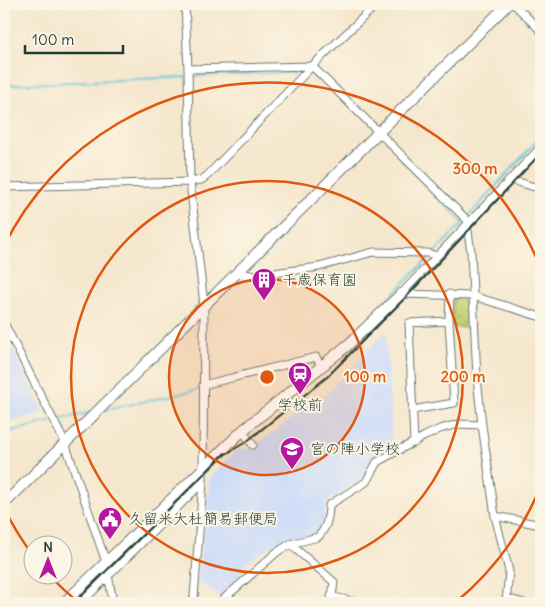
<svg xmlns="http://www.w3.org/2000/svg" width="545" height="607" font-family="Delius,'Klee One',sans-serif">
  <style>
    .built { fill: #ccdbf9 }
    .grass { fill: url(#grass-dots); stroke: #708652 }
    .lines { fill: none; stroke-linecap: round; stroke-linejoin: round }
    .stream { stroke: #5fc6db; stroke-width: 2 }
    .street-casing { stroke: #6a786a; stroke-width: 9 }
    .secondary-casing { stroke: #6a786a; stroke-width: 12 }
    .street { stroke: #fff; stroke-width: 7 }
    .secondary { stroke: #fff; stroke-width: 10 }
    .rail { stroke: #1f3d34; stroke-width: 2 }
    .ring { fill: none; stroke: #de580e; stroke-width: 2.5 }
    .labels { text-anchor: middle; stroke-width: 4; stroke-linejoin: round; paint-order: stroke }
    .poi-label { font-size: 15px; fill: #1f3d34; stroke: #fcf5e5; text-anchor: start }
    .centre { fill: #de580e; stroke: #fcf5e5; stroke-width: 2.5 }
    .ring-label { font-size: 15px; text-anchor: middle; font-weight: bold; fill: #de580e; stroke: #fcf5e5; stroke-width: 4; stroke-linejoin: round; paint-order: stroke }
  </style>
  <defs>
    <pattern id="grass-dots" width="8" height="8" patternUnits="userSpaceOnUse" patternTransform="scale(1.25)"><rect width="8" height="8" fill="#c1cf71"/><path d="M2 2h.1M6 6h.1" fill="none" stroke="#9ca95e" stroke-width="1.8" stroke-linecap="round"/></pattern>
  </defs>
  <rect width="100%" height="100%" fill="#fcf5e5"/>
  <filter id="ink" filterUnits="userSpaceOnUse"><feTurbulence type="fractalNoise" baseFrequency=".02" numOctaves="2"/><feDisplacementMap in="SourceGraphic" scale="10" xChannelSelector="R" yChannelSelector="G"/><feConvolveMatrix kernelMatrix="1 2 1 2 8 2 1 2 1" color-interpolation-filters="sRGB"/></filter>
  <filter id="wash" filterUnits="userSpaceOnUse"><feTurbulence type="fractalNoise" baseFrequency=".0096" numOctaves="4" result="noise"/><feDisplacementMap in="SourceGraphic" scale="20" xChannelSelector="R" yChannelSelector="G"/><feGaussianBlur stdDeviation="1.12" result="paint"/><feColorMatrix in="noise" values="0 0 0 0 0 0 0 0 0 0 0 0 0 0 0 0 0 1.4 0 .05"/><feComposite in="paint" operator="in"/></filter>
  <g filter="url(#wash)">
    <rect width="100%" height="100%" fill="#f5e7cd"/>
    <path class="built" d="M386 332 392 446 378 452 369 463 364 478 325 503V517L321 530 316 535 290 540 267 549 245 564 234 587 220 596 198 581 210 477 235 451 251 447 278 429 302 409 320 400Z
      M4 333 44 413 4 423Z"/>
    <path class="grass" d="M453 299 470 300 471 327H453Z"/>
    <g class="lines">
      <path class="stream" d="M191 76 304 72
        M4 85 186 77
        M398 156 463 223 434 253
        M467 218 541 136
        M384 303 430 257
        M206 388 286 368 318 363
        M105 410 201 389
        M57 420 89 413
        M4 433 52 421"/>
    </g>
  </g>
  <g filter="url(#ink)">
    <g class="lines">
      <defs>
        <path id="street" d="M185 4 188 69 190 182 204 305 203 482 194 597 192 603
          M514 4 541 31
          M188 69 312 66 469 222
          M512 180 541 189
          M4 187 190 182 201 180 207 176 312 66 377 4
          M467 225 471 252 477 378 482 425 495 516 509 571 506 603
          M236 274 258 275 319 267 373 252 427 253 437 256
          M401 294 541 147
          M401 294 473 296 541 317
          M4 323 65 443 106 562 113 603
          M203 385 316 357 322 367
          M412 410 454 403 449 321 450 294
          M242 431 253 445
          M414 443 409 323 449 321
          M495 516 541 525
          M290 544 334 582 331 603
          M331 596 358 603
          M506 598 524 603
          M81 603 203 482
          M219 603 277 552 290 544 318 537C327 528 329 517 329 505L366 482 377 462 425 436 440 429 458 424 482 425"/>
        <path id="secondary" d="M4 504 508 4
          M64 603 242 431 349 344 401 294"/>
      </defs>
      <use href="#street" class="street-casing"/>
      <use href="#secondary" class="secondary-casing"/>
      <use href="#street" class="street"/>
      <use href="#secondary" class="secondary"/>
      <path class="rail" d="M221 457 246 442 327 377 409 294 541 153
        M74 603 225 453"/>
    </g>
  </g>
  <circle cx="267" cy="377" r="98" fill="#de580e" fill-opacity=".12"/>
  <g class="ring">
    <circle cx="267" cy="377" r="98"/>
    <circle cx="267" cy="377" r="196"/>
    <path d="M541 485A294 294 0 0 1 456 602M78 602A294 294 0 0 1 50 576M32 554A294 294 0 0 1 4 508M4 246A294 294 0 0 1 541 269"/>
  </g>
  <defs>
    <symbol id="building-pin" viewBox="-11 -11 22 30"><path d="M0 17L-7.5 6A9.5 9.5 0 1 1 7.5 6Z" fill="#b5179e" stroke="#fcf5e5"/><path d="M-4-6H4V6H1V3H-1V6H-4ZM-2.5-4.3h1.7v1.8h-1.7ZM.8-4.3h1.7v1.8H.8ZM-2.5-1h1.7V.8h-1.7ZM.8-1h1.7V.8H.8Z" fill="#fff"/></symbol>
    <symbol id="station-pin" viewBox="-11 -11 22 30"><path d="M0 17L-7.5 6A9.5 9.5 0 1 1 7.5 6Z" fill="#b5179e" stroke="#fcf5e5"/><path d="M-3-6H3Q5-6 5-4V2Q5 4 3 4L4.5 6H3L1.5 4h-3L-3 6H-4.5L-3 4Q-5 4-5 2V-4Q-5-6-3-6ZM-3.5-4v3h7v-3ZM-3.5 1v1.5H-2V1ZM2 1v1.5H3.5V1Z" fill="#fff"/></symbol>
    <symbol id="school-pin" viewBox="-11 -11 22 30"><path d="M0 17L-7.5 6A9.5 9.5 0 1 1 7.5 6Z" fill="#b5179e" stroke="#fcf5e5"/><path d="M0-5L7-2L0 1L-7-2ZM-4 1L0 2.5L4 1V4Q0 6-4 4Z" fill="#fff"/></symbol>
    <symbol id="civic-pin" viewBox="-11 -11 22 30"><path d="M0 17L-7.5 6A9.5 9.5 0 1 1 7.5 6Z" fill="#b5179e" stroke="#fcf5e5"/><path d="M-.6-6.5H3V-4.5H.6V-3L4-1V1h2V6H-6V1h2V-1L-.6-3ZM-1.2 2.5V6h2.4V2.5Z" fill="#fff"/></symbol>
  </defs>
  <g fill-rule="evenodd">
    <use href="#building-pin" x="250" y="266" width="28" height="38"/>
    <use href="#station-pin" x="286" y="360" width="28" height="38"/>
    <use href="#school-pin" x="278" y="435" width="28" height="38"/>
    <use href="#civic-pin" x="96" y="505" width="28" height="38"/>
  </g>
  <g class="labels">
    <g class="poi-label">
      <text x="282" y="285">千歳保育園</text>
      <text x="300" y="410" text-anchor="middle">学校前</text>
      <text x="310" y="454">宮の陣小学校</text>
      <text x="128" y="524">久留米大杜簡易郵便局</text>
    </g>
  </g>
  <circle cx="267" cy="377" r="8" class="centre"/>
  <g class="ring-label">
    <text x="475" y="174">300 m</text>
    <text x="365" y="382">100 m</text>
    <text x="463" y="382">200 m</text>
  </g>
  <rect width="545" height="607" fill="none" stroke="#fcf5e5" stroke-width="20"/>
  <g transform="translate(48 560)"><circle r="24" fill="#fcf5e5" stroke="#a4ab9e"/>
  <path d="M0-4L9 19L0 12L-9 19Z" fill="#b5179e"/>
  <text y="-8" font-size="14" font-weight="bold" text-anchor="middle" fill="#1f3d34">N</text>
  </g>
  <path d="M25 45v8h98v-8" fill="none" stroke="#1f3d34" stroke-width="2.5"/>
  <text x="32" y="45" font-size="15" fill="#1f3d34" stroke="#fcf5e5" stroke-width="4" paint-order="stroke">100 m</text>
</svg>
